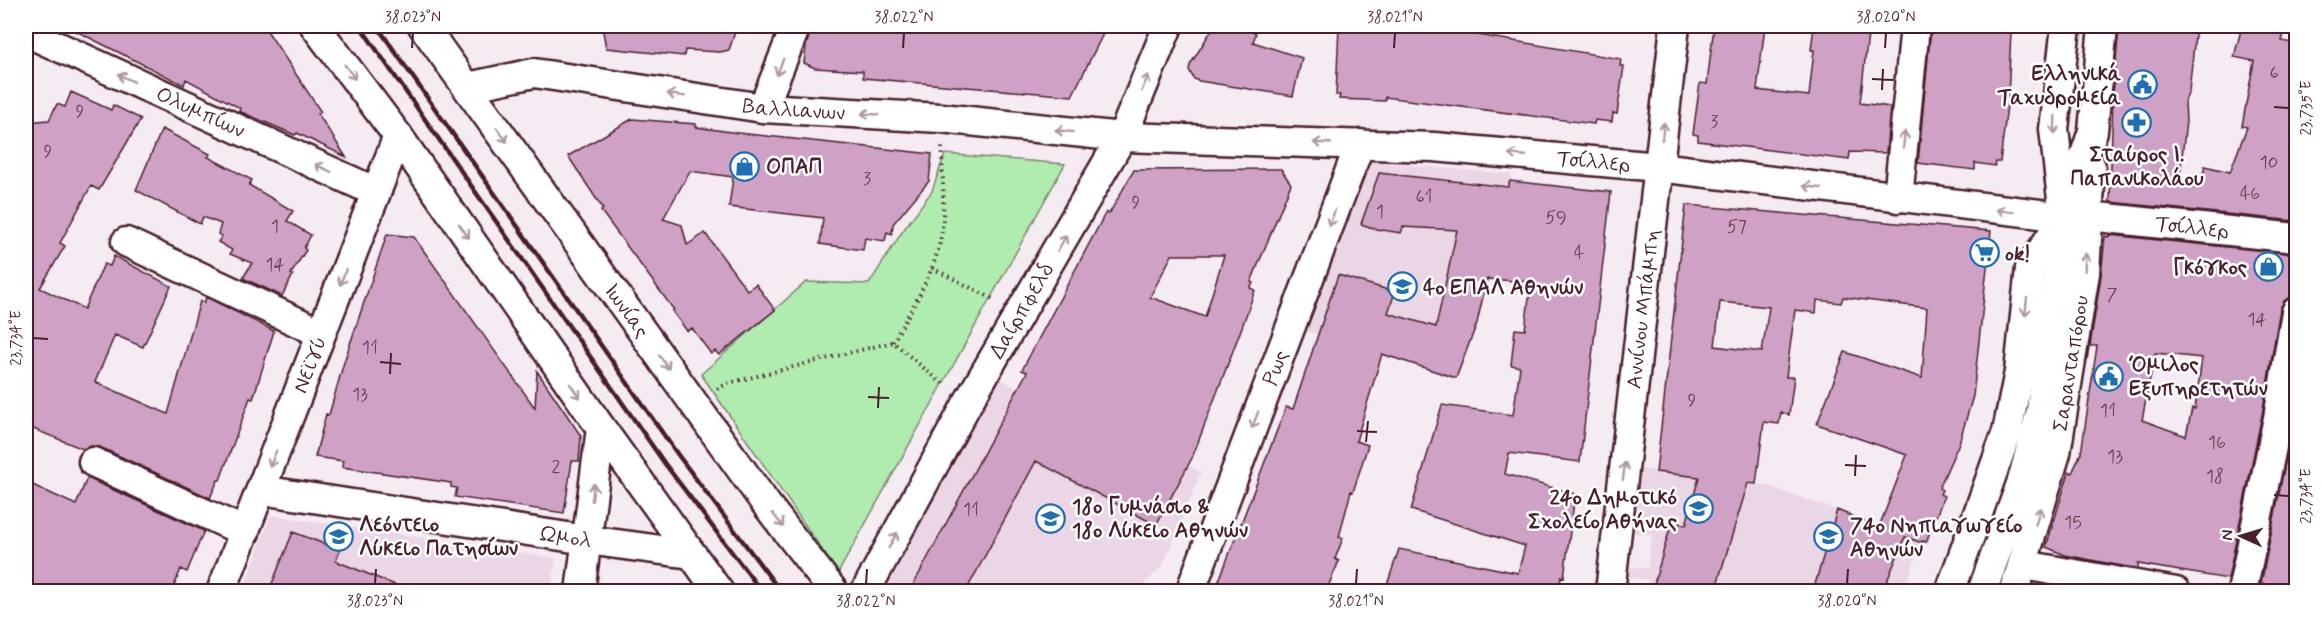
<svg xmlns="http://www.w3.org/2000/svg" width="2322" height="617" font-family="Mynerve,sans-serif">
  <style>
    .built { fill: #ead6e5 }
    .green { fill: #b0ebb0; stroke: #7d856e; stroke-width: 1.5 }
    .building { fill: #cfa2c5; stroke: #4a1f2b; stroke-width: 1.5; fill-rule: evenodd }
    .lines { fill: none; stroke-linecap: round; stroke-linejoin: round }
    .minor-casing { stroke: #4a1f2b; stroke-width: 33 }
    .path { stroke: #4a1f2b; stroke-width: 4; stroke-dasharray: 1.5 4.5; stroke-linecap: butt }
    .minor { stroke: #fff; stroke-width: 28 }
    .rail { stroke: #4a1f2b; stroke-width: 4.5 }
    .oneway { stroke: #ae9aa0 }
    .ticks { fill: none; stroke: #4a1f2b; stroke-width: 2 }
    .labels { text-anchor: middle; stroke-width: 5; stroke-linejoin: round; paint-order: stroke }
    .number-label { font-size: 18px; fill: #6b4052 }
    .poi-label { font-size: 21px; font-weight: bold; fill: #4a1f2b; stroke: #fff; text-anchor: start }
    .street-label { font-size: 21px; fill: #4a1f2b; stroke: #fff }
    .neatline { fill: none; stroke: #4a1f2b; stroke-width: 2 }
    .ticks-label { font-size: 15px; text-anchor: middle; fill: #4a1f2b }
  </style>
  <rect width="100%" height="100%" fill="#f5ecf3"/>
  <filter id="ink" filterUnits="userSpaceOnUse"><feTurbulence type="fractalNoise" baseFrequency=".0167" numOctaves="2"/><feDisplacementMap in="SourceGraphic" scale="12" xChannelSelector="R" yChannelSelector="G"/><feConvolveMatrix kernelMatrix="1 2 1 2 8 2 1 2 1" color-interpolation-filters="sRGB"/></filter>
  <g filter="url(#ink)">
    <path class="built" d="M1364 161 1512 174 1477 323 1456 378 1303 330Z
      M997 378 1201 472 1163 565 1144 585 1141 591 879 592Z
      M1641 469 1768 486 1837 510 1922 543 1903 591H1645L1648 580 1626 576 1627 567 1647 568 1652 535 1633 533Z
      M271 515 556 558 551 591 242 592Z"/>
    <path class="green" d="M945 154 1065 164 838 573 701 374 806 282 869 284 902 232 932 191Z"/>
    <path class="building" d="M66 26H264L321 112 318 114 346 157 297 133 295 135 239 111 240 108 186 79 184 85Z
      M602 26H737L729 50 720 52 685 50 684 56 606 48Z
      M812 26H915L963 28 964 26H1107L1072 96 863 78V71L815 68 804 63 806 46Z
      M1214 26H1238L1256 33 1253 42 1302 58 1293 96 1199 81 1194 79 1189 70 1190 65Z
      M1339 26H1425L1621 59 1620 66H1624L1617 114 1613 113 1612 122 1595 120 1594 124 1385 97V101L1339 99 1340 95H1336Z
      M1714 26H1765L1757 90 1809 96 1814 50H1811L1814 26H1869L1860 103 1890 107 1886 153 1850 152 1849 160 1698 141V135L1693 134 1700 83 1707 84Z
      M1931 26H1998L1996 31 2011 32 2008 98 2000 162H1996L1995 166 1975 163V170L1918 163Z
      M2119 26H2196L2189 91 2185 101 2186 121 2179 185 2199 189 2205 166 2230 172 2247 127 2242 126 2254 61 2234 57 2242 26H2286L2282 41 2296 44V221L2110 202 2113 95Z
      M71 92 111 110 113 105 141 119 99 190 91 186 60 243 65 246 40 288 84 309 104 264 110 266 114 256 171 286 143 347 115 335 95 382 168 414 200 301 204 303 206 297 274 331 253 399 250 398 220 480H218L210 498 100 447 91 446 83 449 26 426V122L49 120 57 104 65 107Z
      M632 119 696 124V127L738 133 932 154 929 181 893 224 892 234 887 232 885 241 865 238 863 250 820 244 823 218 729 207 733 177 690 171 663 219 682 225 687 245 705 233 747 290 756 284 775 310 719 355 715 351 711 354 692 328 687 331 672 311 674 310 601 211 603 209 568 156Z
      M162 129 210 154 208 157 252 180 249 185 293 211 287 221 311 235 304 248 306 250 291 274 293 275 282 296 243 278 252 263 230 254 232 250 218 242 222 236 218 234 221 224 203 217 200 224 136 190Z
      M1281 169 1291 184 1251 282 1253 283 1250 288 1255 290 1242 327 1192 458 1156 525 1036 461 966 591H910L1027 372 1022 370 1106 212 1109 214 1134 170ZM1172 255H1224L1205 317 1150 297Z
      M1379 173 1508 187 1510 181 1611 192 1580 462 1509 453 1505 474 1575 494 1564 577 1561 576 1559 591H1491L1441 587 1440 591H1385L1399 549 1518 573 1525 546 1411 510 1442 405 1513 415 1520 367 1511 365 1515 329 1525 330 1531 282 1487 279 1477 323 1456 378 1382 354 1356 441 1368 445 1353 492 1351 491 1339 537 1343 538 1335 559 1339 561 1326 591H1215L1286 407 1293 409 1338 275 1395 292 1388 313 1436 327 1457 230 1403 227 1401 233 1376 229 1361 224Z
      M1686 205 1991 231 1973 396 1959 443 1939 488 1942 490 1940 494 1944 496 1926 542 1922 541V543L1905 537 1883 591H1813L1837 510 1879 527 1907 455 1817 424 1845 352 1922 378 1927 308 1843 297 1841 303 1817 300 1816 313 1795 310 1786 377H1794L1789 415 1781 412 1779 424 1764 422 1756 484 1748 483 1715 591H1652L1672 521 1686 525 1699 477 1656 472ZM1720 302 1769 307 1762 352 1715 346Z
      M387 234 414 237 535 408 537 371 581 436 579 461H572L564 513 455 497 457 488 451 487V483L342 467 343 461 315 457 326 414 329 415 344 362Z
      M2109 235 2296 254V296L2290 297 2284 301 2280 309 2262 415 2228 579 2138 564V569L2065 555 2046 547 2069 472 2072 473 2081 453 2097 346H2090L2101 276 2105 236 2109 237ZM2155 353 2202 358 2195 409 2192 408 2186 436 2142 420Z
      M2296 408V590L2261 584Z
      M87 478 204 531 187 572 181 569 172 591H26V482L76 505Z
      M293 532 340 550 336 561 410 591H269Z"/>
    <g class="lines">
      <defs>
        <g id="minor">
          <path d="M315 26 398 136 601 428 719 592"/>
          <path id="s1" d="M423 26 766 504 834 592"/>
          <path id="s2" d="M26 32 376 192"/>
          <path id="s3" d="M468 87 534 73 763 108 941 118 1122 137 1434 147 1659 167 2064 217"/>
          <path d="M763 108 796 26"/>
          <path d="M1898 198 1915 26"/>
          <path id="s4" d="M2088 216 2296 238"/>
          <path d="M126 242 321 333"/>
          <path d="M93 462 245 532"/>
          <path id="s5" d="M261 490 587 540 691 554"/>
          <path d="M2024 565 2176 592"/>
          <path id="s6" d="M221 592 398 136"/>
          <path d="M580 592 601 428"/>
          <path id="s7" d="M865 592 967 404 1122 137 1168 26"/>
          <path id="s8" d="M1190 592 1360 144"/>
          <path id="s9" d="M1610 592 1675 26"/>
          <path d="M1950 592 2007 432 2019 372 2030 268 2064 217 2054 129 2066 26"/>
          <path d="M1982 592 2022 481 2041 411 2064 217 2093 131 2103 26"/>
          <path id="s10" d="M2014 592 2056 453 2085 273 2091 167"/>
          <path d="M2242 592 2278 418 2296 312"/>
        </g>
      </defs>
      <use href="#minor" class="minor-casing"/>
      <path class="path" d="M932 268 995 300
        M893 342C909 313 929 282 938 250 947 218 942 180 942 147
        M717 389 729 383 893 342 945 386"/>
      <use href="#minor" class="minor"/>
      <path class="rail" d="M360 26 665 464 762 592
        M377 26 678 455 781 592"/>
    </g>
    <defs><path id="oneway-shaft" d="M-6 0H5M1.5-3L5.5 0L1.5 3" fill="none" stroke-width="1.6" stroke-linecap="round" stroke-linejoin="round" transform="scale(1.5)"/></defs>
    <g class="oneway">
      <use href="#oneway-shaft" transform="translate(780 67) rotate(112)"/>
      <use href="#oneway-shaft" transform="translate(350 72) rotate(53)"/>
      <use href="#oneway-shaft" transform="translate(126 78) rotate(-155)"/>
      <use href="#oneway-shaft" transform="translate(1145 83) rotate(-67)"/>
      <use href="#oneway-shaft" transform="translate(676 95) rotate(-171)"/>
      <use href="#oneway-shaft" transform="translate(870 114) rotate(-177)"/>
      <use href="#oneway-shaft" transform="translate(2055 125) rotate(92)"/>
      <use href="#oneway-shaft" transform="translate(1064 131) rotate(-174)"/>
      <use href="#oneway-shaft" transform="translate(1663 131) rotate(-83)"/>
      <use href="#oneway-shaft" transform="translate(502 135) rotate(54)"/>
      <use href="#oneway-shaft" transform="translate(1904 140) rotate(-84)"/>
      <use href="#oneway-shaft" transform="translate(1322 143) rotate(-178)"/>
      <use href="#oneway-shaft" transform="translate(1517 155) rotate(-175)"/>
      <use href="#oneway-shaft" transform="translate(323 168) rotate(-155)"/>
      <use href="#oneway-shaft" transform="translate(1812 187) rotate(-173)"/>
      <use href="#oneway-shaft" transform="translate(2005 211) rotate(-173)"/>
      <use href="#oneway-shaft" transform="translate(1332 218) rotate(111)"/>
      <use href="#oneway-shaft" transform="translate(464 231) rotate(55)"/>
      <use href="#oneway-shaft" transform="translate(1062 243) rotate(-60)"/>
      <use href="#oneway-shaft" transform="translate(2085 262) rotate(-87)"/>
      <use href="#oneway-shaft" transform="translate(343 277) rotate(111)"/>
      <use href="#oneway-shaft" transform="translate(2026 307) rotate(96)"/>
      <use href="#oneway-shaft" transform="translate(664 362) rotate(54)"/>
      <use href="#oneway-shaft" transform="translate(575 391) rotate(55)"/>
      <use href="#oneway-shaft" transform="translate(1255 420) rotate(111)"/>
      <use href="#oneway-shaft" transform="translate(273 459) rotate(111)"/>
      <use href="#oneway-shaft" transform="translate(1624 471) rotate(-83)"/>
      <use href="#oneway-shaft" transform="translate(593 492) rotate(-83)"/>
      <use href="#oneway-shaft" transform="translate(2038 516) rotate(-74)"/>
      <use href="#oneway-shaft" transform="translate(778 520) rotate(52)"/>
      <use href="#oneway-shaft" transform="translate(893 540) rotate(-62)"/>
    </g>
  </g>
  <path class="ticks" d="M412 48 413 33M903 48 904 33M1394 48 1395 33M1885 48 1886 33M1872 79 1893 80M1882 90 1883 69M2274 107 2289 108M33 338 48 339M380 362 401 364M390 374 391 353M868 397 889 398M878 408 879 387M1357 431 1377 432M1366 442 1368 421M1845 465 1866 466M1855 476 1856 455M2274 495 2289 496M375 584 376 569M866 584 867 569M1356 584 1357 569M1847 584 1848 569"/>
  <defs>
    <symbol id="civic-ring" viewBox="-11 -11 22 22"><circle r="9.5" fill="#fff" stroke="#1f6fb2" stroke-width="1.5"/><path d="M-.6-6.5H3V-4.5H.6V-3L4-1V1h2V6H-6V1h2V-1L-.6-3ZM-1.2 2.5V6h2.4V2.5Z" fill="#1f6fb2"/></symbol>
    <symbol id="pharmacy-ring" viewBox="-11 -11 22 22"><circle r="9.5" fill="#fff" stroke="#1f6fb2" stroke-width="1.5"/><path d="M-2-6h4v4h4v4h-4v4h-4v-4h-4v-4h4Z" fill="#1f6fb2"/></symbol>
    <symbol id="shop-ring" viewBox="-11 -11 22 22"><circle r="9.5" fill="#fff" stroke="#1f6fb2" stroke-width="1.5"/><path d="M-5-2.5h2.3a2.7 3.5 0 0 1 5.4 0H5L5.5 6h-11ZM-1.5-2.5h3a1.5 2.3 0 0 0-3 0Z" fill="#1f6fb2"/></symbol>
    <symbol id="supermarket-ring" viewBox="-11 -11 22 22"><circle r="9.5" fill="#fff" stroke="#1f6fb2" stroke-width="1.5"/><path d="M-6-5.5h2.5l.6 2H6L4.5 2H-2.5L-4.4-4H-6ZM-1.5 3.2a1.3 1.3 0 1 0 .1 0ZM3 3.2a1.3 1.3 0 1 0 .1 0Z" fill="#1f6fb2"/></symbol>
    <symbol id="school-ring" viewBox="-11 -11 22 22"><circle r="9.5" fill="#fff" stroke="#1f6fb2" stroke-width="1.5"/><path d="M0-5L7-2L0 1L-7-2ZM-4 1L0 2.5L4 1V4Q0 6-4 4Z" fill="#1f6fb2"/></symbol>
  </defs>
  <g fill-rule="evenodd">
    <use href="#civic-ring" x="2126" y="68" width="33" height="33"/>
    <use href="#pharmacy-ring" x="2120" y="106" width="33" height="33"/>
    <use href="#shop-ring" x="728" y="150" width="33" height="33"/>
    <use href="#supermarket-ring" x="1968" y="236" width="33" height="33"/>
    <use href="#shop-ring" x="2252" y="250" width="33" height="33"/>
    <use href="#school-ring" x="1386" y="270" width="33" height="33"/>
    <use href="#civic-ring" x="2092" y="360" width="33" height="33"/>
    <use href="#school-ring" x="1682" y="492" width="33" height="33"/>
    <use href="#school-ring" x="1034" y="502" width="33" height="33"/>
    <use href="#school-ring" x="322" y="520" width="33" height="33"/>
    <use href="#school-ring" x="1812" y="520" width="33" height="33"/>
  </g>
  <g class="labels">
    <g class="number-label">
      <text x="2274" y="78">6</text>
      <text x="80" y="117">9</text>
      <text x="1714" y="127">3</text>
      <text x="48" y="157">9</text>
      <text x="2269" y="168">10</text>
      <text x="867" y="184">3</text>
      <text x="2250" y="199">46</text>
      <text x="1424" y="202">61</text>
      <text x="1136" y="208">9</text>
      <text x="1380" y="217">1</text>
      <text x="1556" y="223">59</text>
      <text x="275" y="232">1</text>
      <text x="1737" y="232">57</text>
      <text x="1579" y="258">4</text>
      <text x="275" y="270">14</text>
      <text x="2112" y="300">7</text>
      <text x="2257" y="325">14</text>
      <text x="370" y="353">11</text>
      <text x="360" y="400">13</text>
      <text x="1692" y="406">9</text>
      <text x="2108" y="416">11</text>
      <text x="2217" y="448">16</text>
      <text x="2115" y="462">13</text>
      <text x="556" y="472">2</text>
      <text x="2215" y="482">18</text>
      <text x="971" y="515">11</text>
      <text x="2073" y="528">15</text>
    </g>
    <g class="poi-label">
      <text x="2121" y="80" text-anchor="end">Ελληνικά<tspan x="2121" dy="24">Ταχυδρομεία</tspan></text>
      <text x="2137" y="161" text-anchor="middle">Σταύρος Ι.<tspan x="2137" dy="24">Παπανικολάου</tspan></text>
      <text x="766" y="173">ΟΠΑΠ</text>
      <text x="2005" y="260">ok!</text>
      <text x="2247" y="274" text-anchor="end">Γκόγκος</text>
      <text x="1423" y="294">4ο ΕΠΑΛ Αθηνών</text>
      <text x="2129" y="371">Όμιλος<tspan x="2129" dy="24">Εξυπηρετητών</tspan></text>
      <text x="1677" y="504" text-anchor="end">24ο Δημοτικό<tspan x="1677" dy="24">Σχολείο Αθήνας</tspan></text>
      <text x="1072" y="513">18ο Γυμνάσιο &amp;<tspan x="1072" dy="24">18ο Λύκειο Αθηνών</tspan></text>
      <text x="359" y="531">Λεόντειο<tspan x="359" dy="24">Λύκειο Πατησίων</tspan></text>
      <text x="1850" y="532">74ο Νηπιαγωγείο<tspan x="1850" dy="24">Αθηνών</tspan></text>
    </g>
    <g class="street-label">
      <text dy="7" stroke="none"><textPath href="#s3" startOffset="330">Βαλλιανων</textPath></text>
      <text dy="7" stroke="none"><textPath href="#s2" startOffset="192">Ολυμπίων</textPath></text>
      <text dy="7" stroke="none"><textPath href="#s3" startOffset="1132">Τσίλλερ</textPath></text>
      <text dy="7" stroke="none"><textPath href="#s4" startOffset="105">Τσίλλερ</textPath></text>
      <text dy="7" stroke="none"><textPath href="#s9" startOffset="285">Αννίνου Μπάμπη</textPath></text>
      <text dy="7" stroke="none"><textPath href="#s1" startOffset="350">Ιωνίας</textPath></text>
      <text dy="7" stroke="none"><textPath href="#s7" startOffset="322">Δαίρπφελδ</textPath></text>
      <text dy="7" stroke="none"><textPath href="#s6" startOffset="244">Νεϊγύ</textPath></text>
      <text dy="7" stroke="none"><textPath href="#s10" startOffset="236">Σαρανταπόρου</textPath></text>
      <text dy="7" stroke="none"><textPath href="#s8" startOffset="240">Ρως</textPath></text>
      <text dy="7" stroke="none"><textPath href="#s5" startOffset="308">Ωμολ</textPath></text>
    </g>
  </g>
  <rect width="2322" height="617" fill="none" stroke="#fff" stroke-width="66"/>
  <g transform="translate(2241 536) rotate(274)" stroke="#ffffff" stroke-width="4.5" paint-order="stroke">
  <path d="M0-4.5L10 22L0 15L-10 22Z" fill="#4a1f2b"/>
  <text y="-9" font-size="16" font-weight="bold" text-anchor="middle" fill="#4a1f2b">N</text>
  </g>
  <rect x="33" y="33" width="2256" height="551" class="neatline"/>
  <g class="ticks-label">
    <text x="413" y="22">38.023°N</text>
    <text x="904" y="22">38.022°N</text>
    <text x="1395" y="22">38.021°N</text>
    <text x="1886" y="22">38.020°N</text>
    <text transform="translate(2306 108) rotate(-90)" y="5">23.735°E</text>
    <text transform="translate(16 338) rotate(-90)" y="5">23.734°E</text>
    <text transform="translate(2306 496) rotate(-90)" y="5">23.734°E</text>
    <text x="375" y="606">38.023°N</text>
    <text x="866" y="606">38.022°N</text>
    <text x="1356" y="606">38.021°N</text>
    <text x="1847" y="606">38.020°N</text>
  </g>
</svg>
